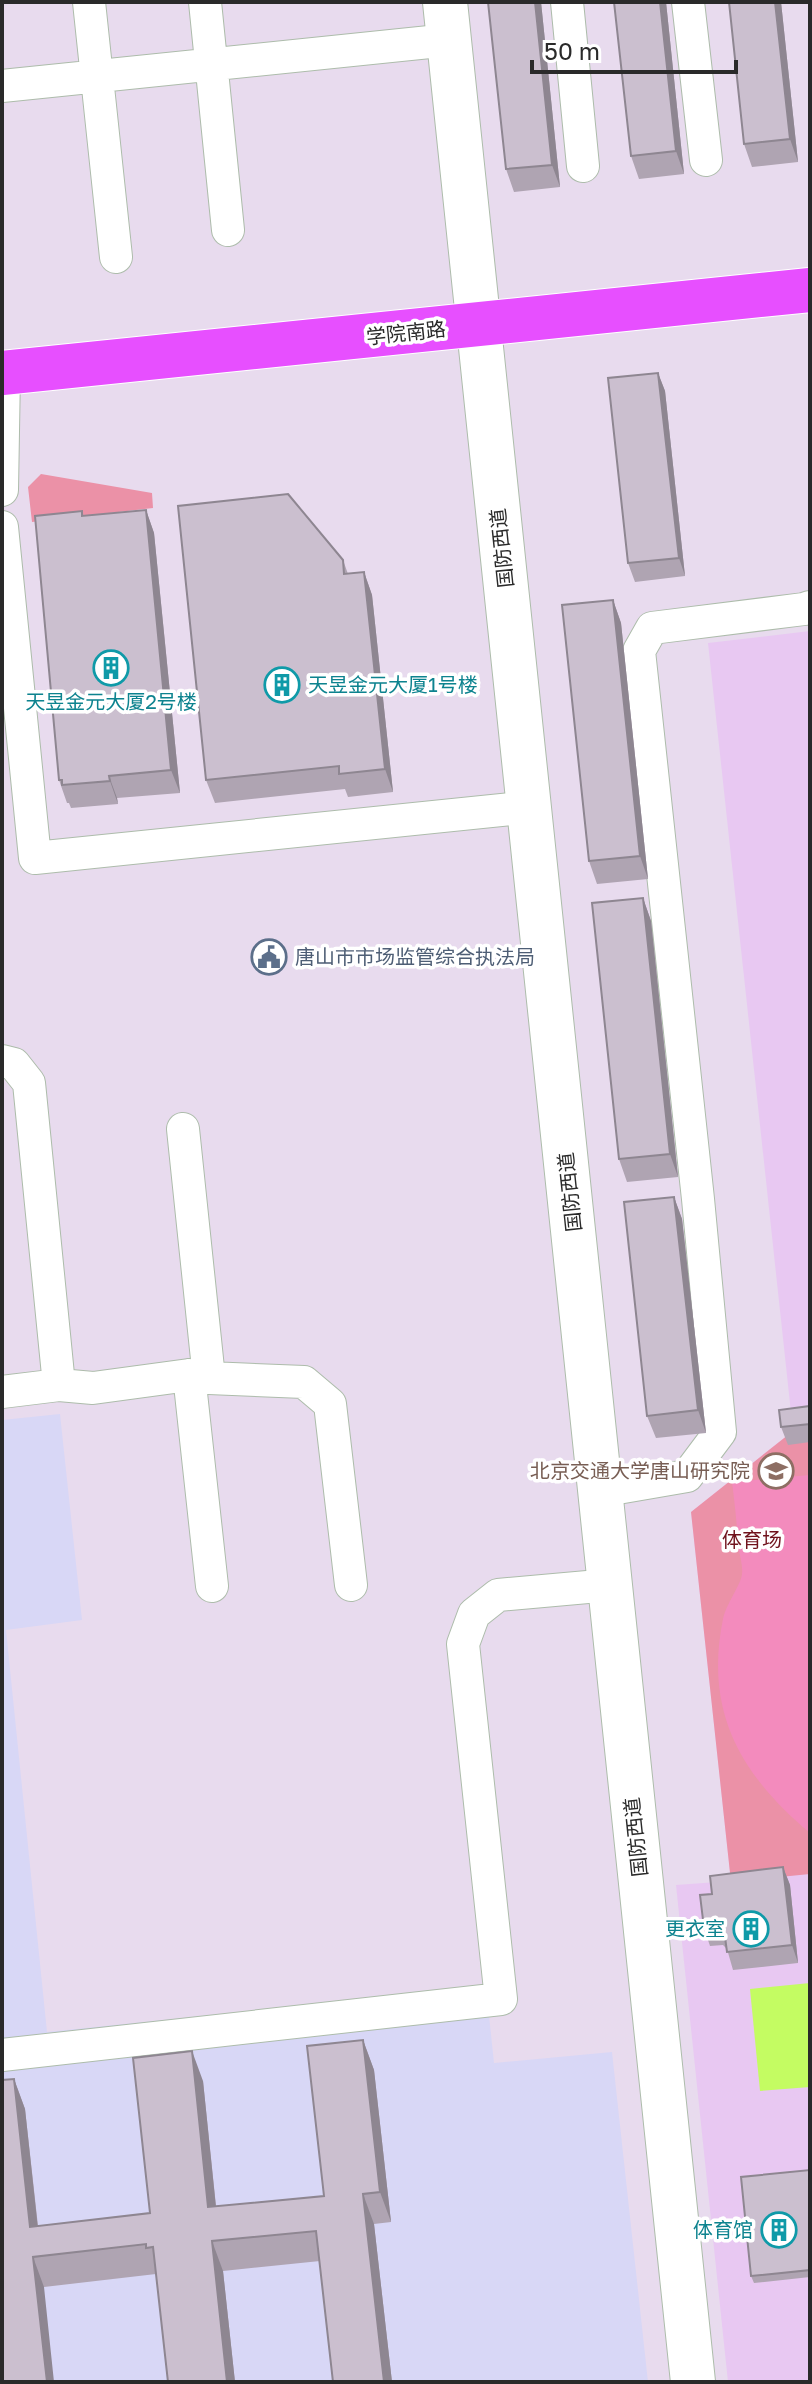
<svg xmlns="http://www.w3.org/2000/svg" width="812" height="2384" font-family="'Golos Text','Noto Sans SC',sans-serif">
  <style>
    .education { fill: #e8c8f2 }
    .medical { fill: #d8d7f6 }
    .green { fill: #eb91a7 }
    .pitch { fill: #f38bbd }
    .water { fill: #c4fc62 }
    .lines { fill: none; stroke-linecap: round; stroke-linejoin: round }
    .street-casing { stroke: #adbcab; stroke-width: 34 }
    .secondary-casing { stroke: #adbcab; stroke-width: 46 }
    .primary-casing { stroke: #fff; stroke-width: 46 }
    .street { stroke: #fff; stroke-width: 32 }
    .secondary { stroke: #fff; stroke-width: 44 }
    .primary { stroke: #e74fff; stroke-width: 44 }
    .wall { fill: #afa4b2 }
    .shaded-wall { fill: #8e8691 }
    .building { fill: #cbbfcf; stroke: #8e8691; stroke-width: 2 }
    .labels { text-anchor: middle; stroke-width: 7; stroke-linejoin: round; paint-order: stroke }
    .street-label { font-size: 20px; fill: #2a2a2a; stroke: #fff }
    .culture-label { font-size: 20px; fill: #0d838f; stroke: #fff; text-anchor: end }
    .service-label { font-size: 20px; fill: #4e5e75; stroke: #fff; text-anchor: start }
    .education-label { font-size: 20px; fill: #785e54; stroke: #fff; text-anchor: end }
    .park-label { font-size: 20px; fill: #70121c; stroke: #fff }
  </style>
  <rect width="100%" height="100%" fill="#e8dbee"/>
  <path class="education" d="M810 631V2382H728L676 1885 731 1881 691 1512 793 1431 708 643Z"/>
  <path class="medical" d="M60 1414 82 1620 6 1630 47 2032 486 1987 494 2063 612 2052 648 2382H2V1420Z"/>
  <path class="green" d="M41 474 152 493 153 508 32 522 28 487Z
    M810 1429V1874L731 1882 691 1512 793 1431Z"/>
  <path class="pitch" d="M810 1475V1833C741 1775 704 1712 723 1619 726 1604 741 1585 742 1574 743 1566 740 1557 739 1550 737 1527 735 1505 732 1482Z"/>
  <path class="water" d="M810 1983V2087L760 2091 750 1989Z"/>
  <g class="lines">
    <defs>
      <path id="street" d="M89 2 116 257
        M205 2 228 230
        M567 2 583 166
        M688 2 706 160
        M2 86 449 40
        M2 490 4 373
        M2 527 35 858 530 807
        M2 1061 14 1064 29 1083 59 1385 93 1388 189 1375 209 1378 183 1129
        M189 1375 212 1586
        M209 1378 304 1382 330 1404 351 1585
        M2 1392 59 1385
        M600 1491 687 1476 720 1432 698 1199 639 651 652 628 804 609 810 607
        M2 2055 501 1999 463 1644 474 1614 498 1595 610 1585"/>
      <path id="secondary" d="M445 2 693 2382"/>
      <path id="primary" d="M2 373 810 290"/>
    </defs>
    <use href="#street" class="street-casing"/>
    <use href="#secondary" class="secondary-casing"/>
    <use href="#primary" class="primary-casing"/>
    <use href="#street" class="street"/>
    <use href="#secondary" class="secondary"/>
    <use href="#primary" class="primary"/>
  </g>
  <path class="wall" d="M488 2H541L560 187 514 192 506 169Z
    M614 2H666L684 174 639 179 631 156Z
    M729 2H781L798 162 752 167 744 144Z
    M658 373 665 391 685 576 635 582 628 563Z
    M146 510 154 533 180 793 117 798 118 804 71 808 69 803H67L59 780 82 511 84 516Z
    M343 560 348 574 364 572 372 595 393 792 348 797 345 789 215 803 206 780Z
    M613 600 621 623 648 879 597 884 589 861Z
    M643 898 651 921 678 1177 627 1182 619 1159Z
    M674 1197 682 1219 706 1433 656 1438 647 1416Z
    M810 1406V1442L788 1445 781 1427Z
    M783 1867 790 1885 798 1963 733 1970 727 1949 723 1945 710 1946 704 1928 712 1894Z
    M363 2040 374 2070 391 2222 374 2224 392 2382H333L320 2261 223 2271 235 2382H168L156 2274 44 2287 2 2382 14 2079 25 2109 38 2226 150 2213 203 2081 216 2206 324 2196Z
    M810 2170V2277L754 2283 751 2276Z"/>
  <path class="shaded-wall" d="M535 2H541L560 187 552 165Z
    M660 2H666L684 174 676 151Z
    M775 2H781L798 162 790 139Z
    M658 373 665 391 685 576 679 558Z
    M146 510 154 533 180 793 171 770Z
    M364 572 372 595 393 792 385 769Z
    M613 600 621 623 648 879 640 856Z
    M109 776 117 798 118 804 110 781Z
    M643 898 651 921 678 1177 670 1154Z
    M674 1197 682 1219 706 1433 698 1410Z
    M783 1867 790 1885 798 1963 792 1945Z
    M363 2040 374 2070 391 2222 380 2192Z
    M192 2051 203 2081 219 2237 208 2207Z
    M14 2079 25 2109 41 2257 30 2227Z
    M363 2194 374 2224 392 2382H384Z
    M212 2241 223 2271 235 2382H227Z
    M33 2257 44 2287 54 2382H47Z"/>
  <path class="building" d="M488 2H535L552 165 506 169Z
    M614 2H660L676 151 631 156Z
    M729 2H775L790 139 744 144Z
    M658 373 679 558 628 563 608 378Z
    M288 494 343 560 344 574 364 572 385 769 339 774V766L206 780 178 506Z
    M146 510 171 770 109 776 110 781 62 785V780H59L35 516 82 511V516Z
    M613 600 640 856 589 861 562 605Z
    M643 898 670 1154 619 1159 592 903Z
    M674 1197 698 1410 647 1416 624 1202Z
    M810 1406V1424L781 1427 779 1410Z
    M783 1867 792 1945 727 1952 725 1937 716 1927 704 1928 700 1895 712 1894 710 1876Z
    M363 2040 380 2192 363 2194 384 2382H333L316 2231 212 2241 227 2382H168L153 2247 146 2248V2244L33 2257 47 2382H2V2080L14 2079 30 2227 150 2213 133 2058 192 2051 208 2207 324 2196 307 2046Z
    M810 2170V2270L751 2276 741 2177Z"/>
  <defs>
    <symbol id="building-ring" viewBox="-11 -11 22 22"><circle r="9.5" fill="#fff" stroke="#0f9aa8" stroke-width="1.5"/><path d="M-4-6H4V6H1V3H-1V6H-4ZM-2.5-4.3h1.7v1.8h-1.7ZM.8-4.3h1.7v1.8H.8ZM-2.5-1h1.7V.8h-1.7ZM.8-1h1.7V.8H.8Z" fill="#0f9aa8"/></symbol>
    <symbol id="civic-ring" viewBox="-11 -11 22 22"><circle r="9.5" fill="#fff" stroke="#5c6f8a" stroke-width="1.5"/><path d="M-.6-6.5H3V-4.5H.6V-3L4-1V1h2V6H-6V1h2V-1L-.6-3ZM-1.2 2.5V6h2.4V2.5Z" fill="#5c6f8a"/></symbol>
    <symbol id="university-ring" viewBox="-11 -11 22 22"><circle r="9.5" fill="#fff" stroke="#8d6e63" stroke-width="1.5"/><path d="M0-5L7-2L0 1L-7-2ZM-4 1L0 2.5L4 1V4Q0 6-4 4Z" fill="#8d6e63"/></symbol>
  </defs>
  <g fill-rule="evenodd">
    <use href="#building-ring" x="91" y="648" width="40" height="40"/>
    <use href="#building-ring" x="262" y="665" width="40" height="40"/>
    <use href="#civic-ring" x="249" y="937" width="40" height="40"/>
    <use href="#university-ring" x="756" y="1451" width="40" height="40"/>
    <use href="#building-ring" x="731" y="1909" width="40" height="40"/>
    <use href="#building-ring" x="759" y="2210" width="40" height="40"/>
  </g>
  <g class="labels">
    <g class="street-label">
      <text transform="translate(406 333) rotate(-6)" y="7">学院南路</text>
      <text transform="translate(502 548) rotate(-96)" y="7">国防西道</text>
      <text transform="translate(570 1192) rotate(-96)" y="7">国防西道</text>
      <text transform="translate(636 1837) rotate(-96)" y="7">国防西道</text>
    </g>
    <g class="culture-label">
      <text x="308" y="692" text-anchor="start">天昱金元大厦1号楼</text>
      <text x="111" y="709" text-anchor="middle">天昱金元大厦2号楼</text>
      <text x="725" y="1936">更衣室</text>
      <text x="753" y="2237">体育馆</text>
    </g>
    <g class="service-label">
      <text x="295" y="964">唐山市市场监管综合执法局</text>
    </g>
    <g class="education-label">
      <text x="750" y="1478">北京交通大学唐山研究院</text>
    </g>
    <g class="park-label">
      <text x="752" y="1547">体育场</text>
    </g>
  </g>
  <rect width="812" height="2384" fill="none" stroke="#2a2a2a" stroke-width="8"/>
  <path d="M532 60v12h204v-12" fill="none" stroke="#2a2a2a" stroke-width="4"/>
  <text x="544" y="60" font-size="24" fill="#2a2a2a" stroke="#ffffff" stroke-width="6" paint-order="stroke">50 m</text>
</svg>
